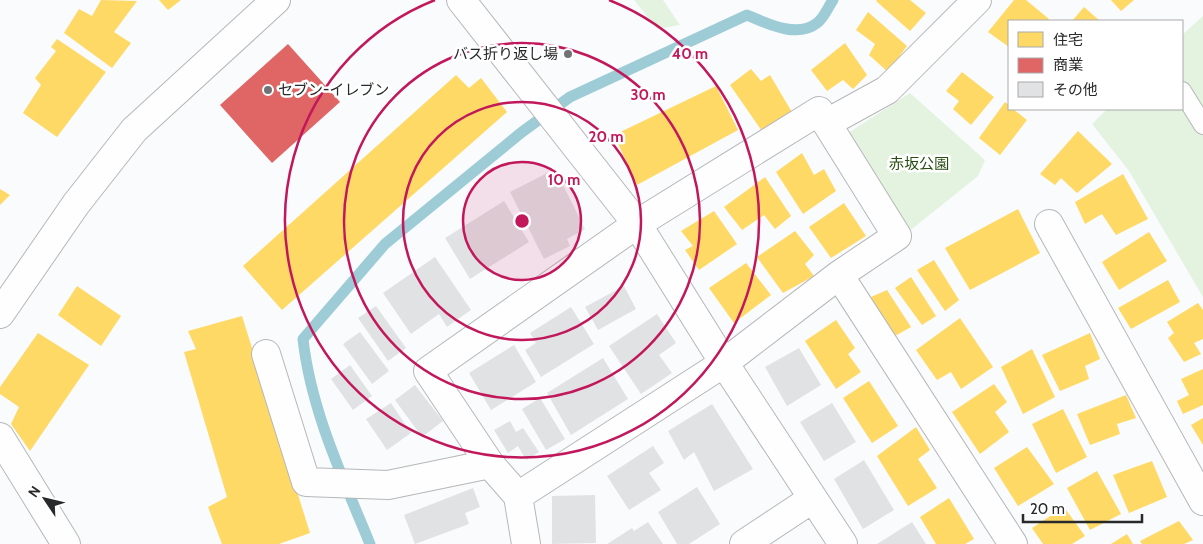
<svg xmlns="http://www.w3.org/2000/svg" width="1203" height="544" font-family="Cabin,'Noto Sans JP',sans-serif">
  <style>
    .green { fill: #e4f3e0 }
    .homes { fill: #ffd966 }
    .shops { fill: #e06666 }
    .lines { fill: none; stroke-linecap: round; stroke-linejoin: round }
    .stream { stroke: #9dccd6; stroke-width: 11 }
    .building { fill: #e1e2e3 }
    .service-casing { stroke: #b6b7b8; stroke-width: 20 }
    .minor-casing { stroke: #b6b7b8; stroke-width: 30 }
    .tertiary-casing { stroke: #b6b7b8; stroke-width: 30 }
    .service { stroke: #fefeff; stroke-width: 18 }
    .minor { stroke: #fefeff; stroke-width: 28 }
    .tertiary { stroke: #fefeff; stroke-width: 28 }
    .ring { fill: none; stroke: #c2185b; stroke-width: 2.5 }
    .poi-dot { fill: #717274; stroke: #fff; stroke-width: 2 }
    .labels { text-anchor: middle; stroke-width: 5; stroke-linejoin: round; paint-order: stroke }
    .poi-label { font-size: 15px; fill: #28292a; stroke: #fff; text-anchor: end }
    .park-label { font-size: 15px; fill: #284f11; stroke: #fff }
    .centre { fill: #c2185b; stroke: #fff; stroke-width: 2.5 }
    .ring-label { font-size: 15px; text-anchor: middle; font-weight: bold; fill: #c2185b; stroke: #fff; stroke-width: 5; stroke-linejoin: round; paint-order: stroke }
  </style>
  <rect width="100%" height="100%" fill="#f9fbfd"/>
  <path class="green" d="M634 0H663L680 25 657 29Z
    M1203 16V297L1129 171 1092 124 1107 109H1182V35Z
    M910 93 985 160 978 176 907 233 845 135Z"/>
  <path class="homes" d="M101 0 137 1 114 32 131 43 112 68 64 33 79 9 92 16Z
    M159 0H181L168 10Z
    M877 0H910L926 13 910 31 876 1Z
    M1014 0H1026L1049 19 1047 21H1009V47L988 32Z
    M1111 0H1134L1121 11Z
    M1084 7 1100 21H1072Z
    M868 12 907 46 888 72 869 55 875 44 856 30Z
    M57 39 106 72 57 137 23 113 41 85 35 78 56 51 51 47Z
    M845 43 867 75 853 89 843 80 827 91 811 70Z
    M751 69 761 81 770 75 793 114 764 134 730 85Z
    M962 72 994 97 971 125 953 109 959 101 946 91Z
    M456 75 469 88 481 78 507 112 282 310 243 266Z
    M716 86 738 130 637 185 614 135Z
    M1005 102 1009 105V109H1013L1027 120 1000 155 979 138Z
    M1078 131 1112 164 1077 193 1061 178 1055 185 1040 174Z
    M802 153 814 175 824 169 836 191 803 214 776 172Z
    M1123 174 1148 219 1116 235 1102 214 1085 224 1075 202Z
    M765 177 791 216 775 229 764 215 742 230 724 207Z
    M0 189 10 195 0 205Z
    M844 203 866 236 831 258 809 227Z
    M1018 209 1040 253 970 290 945 248Z
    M714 211 737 244 699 270 685 250 693 246 681 231Z
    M795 231 814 255 805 264 814 276 783 293 757 257Z
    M1149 232 1167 261 1119 290 1102 262Z
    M934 260 959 300 945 311 917 270Z
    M746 263 771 295 734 323 709 288Z
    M911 277 936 316 922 325 895 288Z
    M1168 280 1180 302 1131 329 1118 308Z
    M77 286 121 316 101 346 58 315Z
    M887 290 911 327 895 336 871 297Z
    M1198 303 1203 310V339L1194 343 1201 354 1184 362 1168 338 1174 333 1167 322Z
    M242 316 310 533 279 544H222L208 507 227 497 184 352 196 349 188 331Z
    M960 318 993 367 961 389 951 372 937 380 916 350Z
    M836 320 855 348 848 354 861 372 836 389 805 341Z
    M38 333 89 365 30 451 11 424 19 407 0 394V387Z
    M1090 333 1100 359 1085 366 1089 379 1060 391 1042 355Z
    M1032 349 1055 397 1023 414 1001 367Z
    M1203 369V405L1183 414 1177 401 1189 395 1181 379Z
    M869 381 898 426 872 443 843 398Z
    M994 384 1007 402 995 412 1009 432 980 454 952 412Z
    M1126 395 1136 418 1117 424 1120 434 1090 445 1077 414Z
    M1063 409 1087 457 1056 473 1032 424Z
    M1203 418V445L1191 425Z
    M916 427 930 450 918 459 937 488 908 506 877 456Z
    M1027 447 1054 484 1018 506 994 468Z
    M1152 461 1167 497 1129 513 1113 475Z
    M1097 471 1121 514 1090 530 1067 488Z
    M949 498 974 539 965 544H936L920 517Z
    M1064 507 1085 536 1072 544H1043L1032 528Z
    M1179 521 1193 540 1184 544H1142L1140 541Z
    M1127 534 1133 544H1111Z"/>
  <path class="shops" d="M288 44 340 102 272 163 220 105Z"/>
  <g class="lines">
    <path class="stream" d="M370 544C343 478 311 411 303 339L385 244 522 132 570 97 747 15C766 23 797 39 817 23 824 18 828 7 833 0"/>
  </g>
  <path class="building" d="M555 169 585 229 567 239 570 246 544 259 510 192Z
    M504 201 529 242 470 279 445 238Z
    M435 257 471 310 447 327 439 314 411 334 383 293Z
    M624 286 636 309 598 330 585 307Z
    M376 306 406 348 388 361 358 318Z
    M571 307 594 344 541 377 525 350 536 343 530 333Z
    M657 314 676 343 659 355 672 373 641 394 609 346Z
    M360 332 389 371 372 384 343 344Z
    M514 345 536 382 491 410 469 373Z
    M799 348 821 385 787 406 765 367Z
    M603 358 628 399 571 435 547 393Z
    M350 365 372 396 353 410 331 379Z
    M415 385 443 421 422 437 395 400Z
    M540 398 565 439 546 450 522 409Z
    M391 403 411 433 387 450 366 419Z
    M832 403 856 442 824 461 800 422Z
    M712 404 753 469 714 491 694 452 684 460 668 431Z
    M510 421 516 432 523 428 539 452 526 460 518 446 508 453 494 430Z
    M653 446 664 463 649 473 661 490 629 510 607 476Z
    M864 460 894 510 863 529 834 479Z
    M697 487 720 524 689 544H677L658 512Z
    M473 488 480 507 465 513 469 524 415 544 404 515Z
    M595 495 596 543 552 544V496Z
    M648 522 663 544H607L632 528 634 531Z
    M912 522 926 544H877Z"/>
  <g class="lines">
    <defs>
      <path id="service" d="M1182 91 1203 125"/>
      <path id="minor" d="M461 0 637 224 724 363 843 544
        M827 123 887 90 977 0
        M1049 224 1203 501
        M839 275 1013 544
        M266 354 306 482 388 485 490 464
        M0 437 66 544
        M518 496 724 363 839 275 897 236 819 111 637 224 428 371 490 464 518 496 526 544
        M744 544 812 499"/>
      <path id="tertiary" d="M0 314 76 204 134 130 276 0"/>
    </defs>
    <use href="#service" class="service-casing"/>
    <use href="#minor" class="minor-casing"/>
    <use href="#tertiary" class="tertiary-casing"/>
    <use href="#service" class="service"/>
    <use href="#minor" class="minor"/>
    <use href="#tertiary" class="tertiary"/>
  </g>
  <circle cx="522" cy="221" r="59" fill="#c2185b" fill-opacity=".12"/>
  <g class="ring">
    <circle cx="522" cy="221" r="59"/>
    <circle cx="522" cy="221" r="119"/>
    <circle cx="522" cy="221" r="178"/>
    <path d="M609 0A237 237 0 1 1 435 0"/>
  </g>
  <g class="poi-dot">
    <circle cx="568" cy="54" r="5"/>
    <circle cx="268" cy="90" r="5"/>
  </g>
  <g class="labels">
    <g class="poi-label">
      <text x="558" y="59">バス折り返し場</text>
      <text x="278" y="95" text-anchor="start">セブン-イレブン</text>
    </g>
    <g class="park-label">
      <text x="919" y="169">赤坂公園</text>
    </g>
  </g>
  <circle cx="522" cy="221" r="8" class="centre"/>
  <g class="ring-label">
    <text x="690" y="59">40 m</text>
    <text x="648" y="100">30 m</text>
    <text x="606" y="142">20 m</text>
    <text x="564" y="185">10 m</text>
  </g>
  <rect x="1008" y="20" width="175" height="90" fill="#ffffff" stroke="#a9a9aa"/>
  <rect x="1018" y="32" width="25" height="15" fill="#ffd966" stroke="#a9a9aa"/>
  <text x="1053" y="45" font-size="15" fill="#28292a">住宅</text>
  <rect x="1018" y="58" width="25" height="15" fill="#e06666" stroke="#a9a9aa"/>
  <text x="1053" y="70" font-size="15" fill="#28292a">商業</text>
  <rect x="1018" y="82" width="25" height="15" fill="#e1e2e3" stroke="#a9a9aa"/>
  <text x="1053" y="95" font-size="15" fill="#28292a">その他</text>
  <g transform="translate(45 499) rotate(305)" stroke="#ffffff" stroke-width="4" paint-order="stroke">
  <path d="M0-4L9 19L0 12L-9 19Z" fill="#28292a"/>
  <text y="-8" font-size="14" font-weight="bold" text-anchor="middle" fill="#28292a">N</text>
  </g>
  <path d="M1023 514v8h119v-8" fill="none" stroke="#28292a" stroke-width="2.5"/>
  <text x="1030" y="514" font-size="15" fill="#28292a" stroke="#ffffff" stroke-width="4" paint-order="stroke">20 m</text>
</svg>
